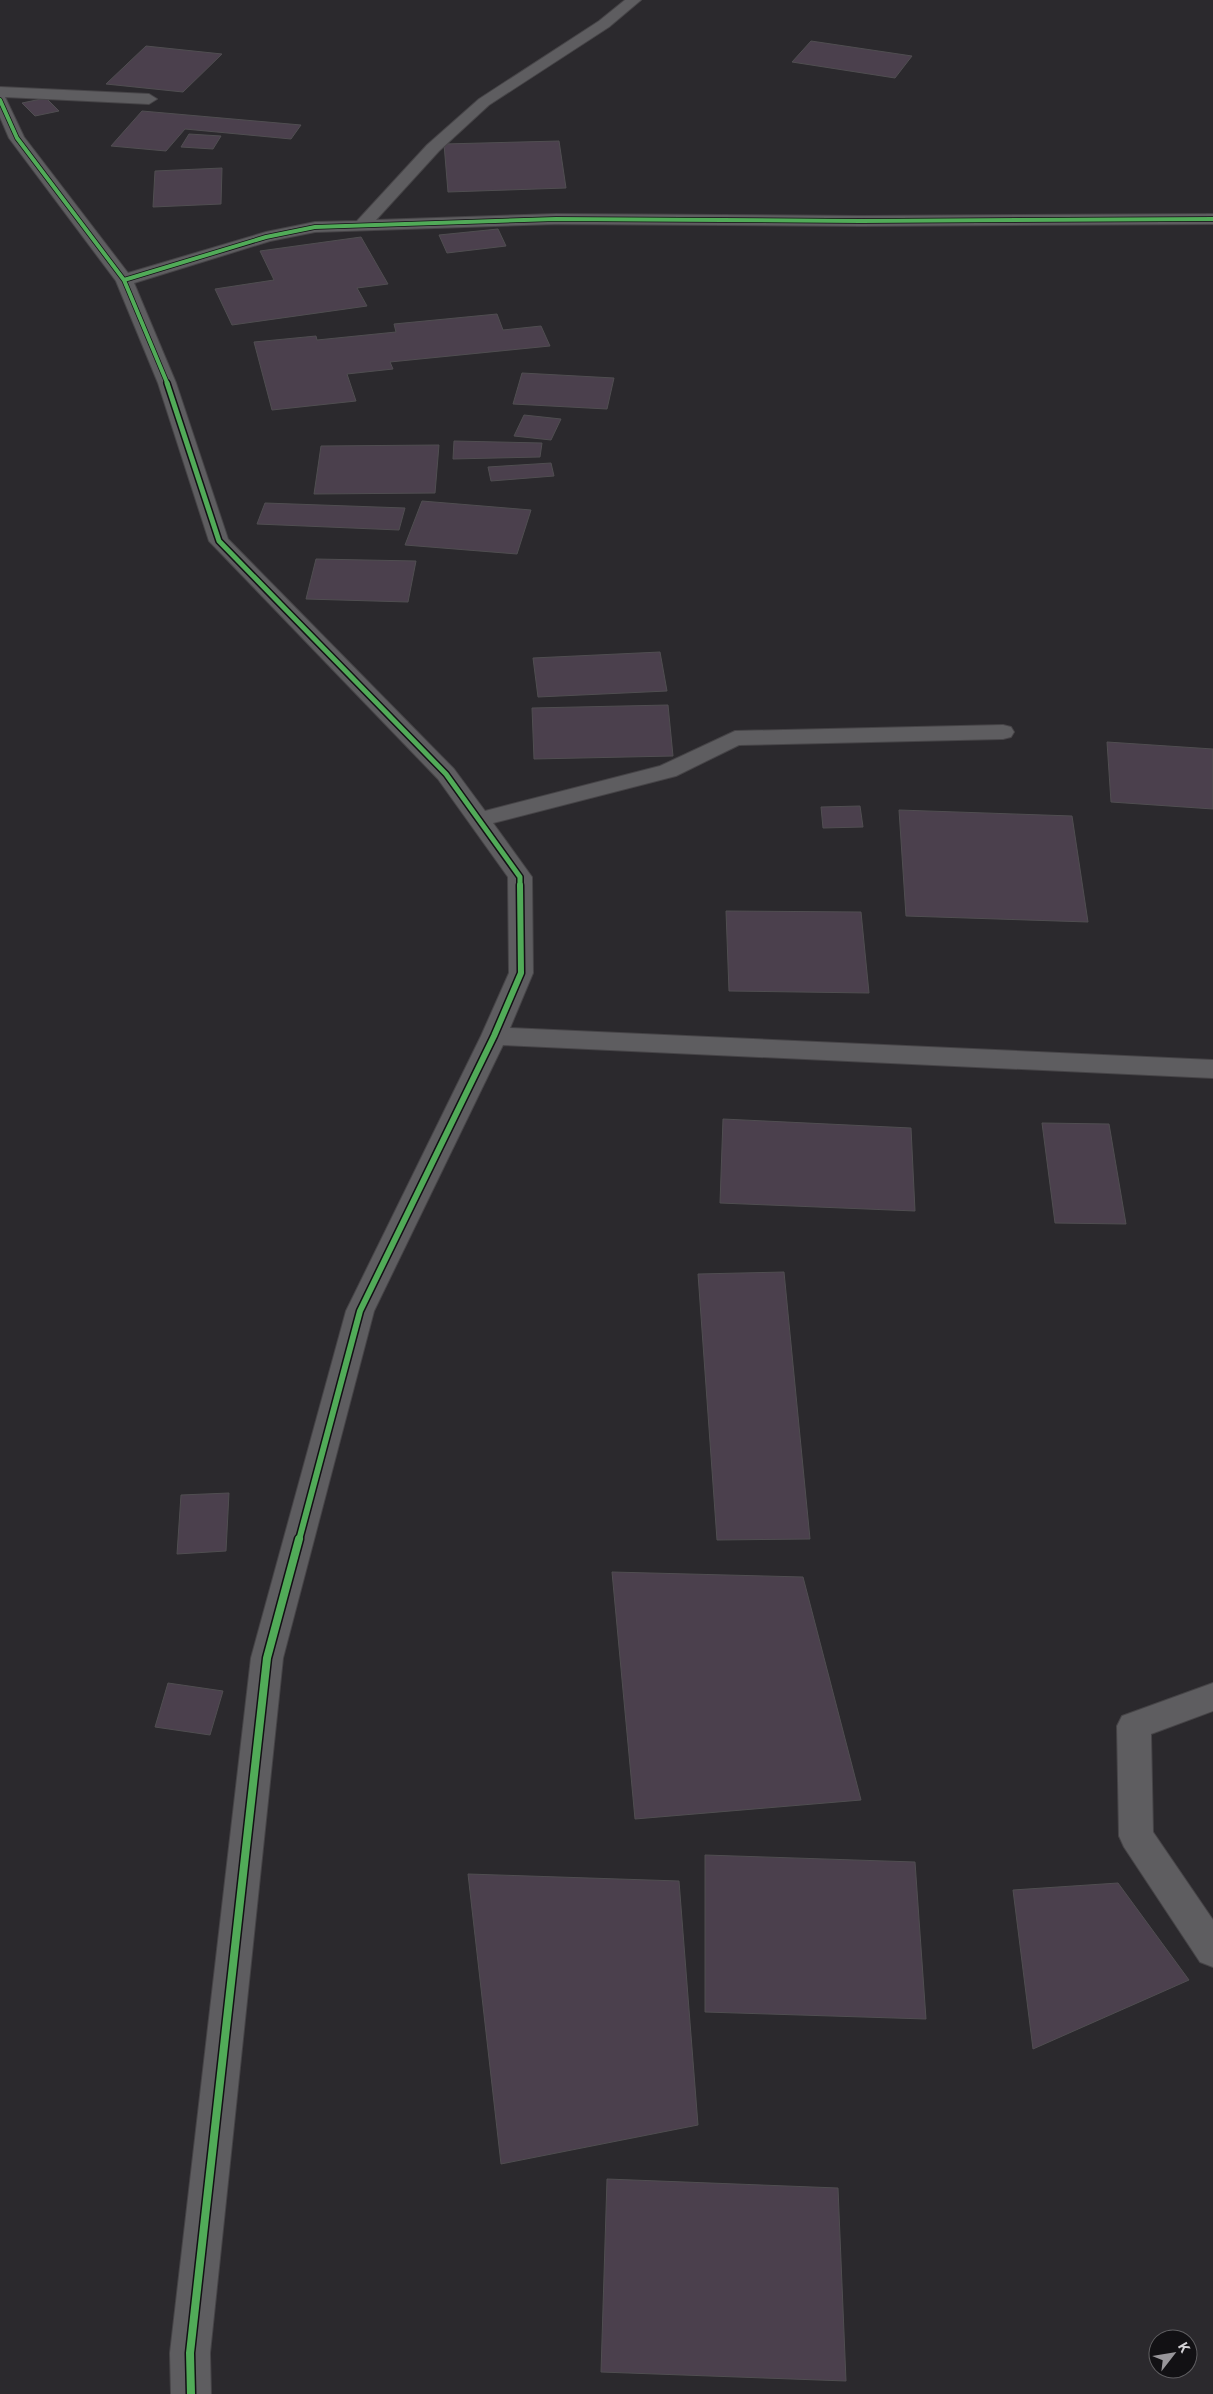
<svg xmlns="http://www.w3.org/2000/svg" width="1213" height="2394" font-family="Roboto,sans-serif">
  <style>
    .building { fill: #4b404d; stroke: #504e51 }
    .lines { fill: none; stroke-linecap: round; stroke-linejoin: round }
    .minor-casing { stroke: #464447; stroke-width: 2 }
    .minor { fill: #5e5d60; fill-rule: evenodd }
    .cycleway-far3-casing { stroke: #121114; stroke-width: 5.5 }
    .cycleway-far2-casing { stroke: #121114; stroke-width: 8 }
    .cycleway-far1-casing { stroke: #121114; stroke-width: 9 }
    .cycleway-casing { stroke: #121114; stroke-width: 11 }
    .cycleway-far3 { stroke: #51ab58; stroke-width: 4 }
    .cycleway-far2 { stroke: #51ab58; stroke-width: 5 }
    .cycleway-far1 { stroke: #51ab58; stroke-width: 6 }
    .cycleway { stroke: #51ab58; stroke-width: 8 }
  </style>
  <rect width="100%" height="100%" fill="#2b292d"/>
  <path class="building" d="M811 41 912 56 895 78 792 62Z
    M146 46 222 54 183 92 106 84Z
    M46 98 59 111 35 116 22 103Z
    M142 111 301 125 291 139 185 129 166 151 111 146Z
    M189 134 221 136 213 149 181 147Z
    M559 141 566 188 448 192 444 144Z
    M222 168 221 204 153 207 155 171Z
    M498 229 506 246 447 253 439 235Z
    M361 237 388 284 357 288 367 306 232 325 215 289 274 280 260 251Z
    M497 314 503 330 541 326 550 346 390 362 393 369 347 374 356 401 272 410 254 342 316 336 317 340 396 332 394 324Z
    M522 373 614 378 607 409 513 404Z
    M524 415 561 419 551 440 514 436Z
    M454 441 542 443 540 457 453 459Z
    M439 445 435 493 314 494 321 446Z
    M551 463 554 476 491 481 488 467Z
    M422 501 531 510 517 554 405 545Z
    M265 503 405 508 399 530 257 524Z
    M316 559 416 561 408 602 306 599Z
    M660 652 667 691 538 697 533 658Z
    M668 705 673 756 534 759 532 708Z
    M1107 742 1213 749V809L1111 802Z
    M860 806 863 827 823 828 821 807Z
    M899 810 1072 816 1088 922 906 916Z
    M726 911 861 912 869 993 729 991Z
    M723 1119 911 1128 915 1211 720 1203Z
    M1042 1123 1109 1124 1126 1224 1055 1223Z
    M784 1272 810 1539 717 1540 698 1274Z
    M229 1493 226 1551 177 1554 181 1495Z
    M612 1572 803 1577 861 1800 635 1819Z
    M168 1683 223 1691 210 1735 155 1727Z
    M705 1855 915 1862 926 2019 705 2012Z
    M468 1874 679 1881 698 2125 501 2164Z
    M1118 1883 1189 1980 1033 2049 1013 1890Z
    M607 2179 838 2188 846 2381 601 2372Z"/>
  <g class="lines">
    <defs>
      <path id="minor" d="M625 0H641L609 27 489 105 439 151 376 220 556 214 861 216 1213 214V224L861 226 556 224 315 232 270 241 134 283 176 383 228 539 454 769 485 811 660 766 735 731 1003 725 1011 727 1014 732 1011 737 1003 739 739 745 676 776 493 823 532 877 533 973 510 1028 1213 1060V1078L503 1045 374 1311 283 1658 210 2353 211 2394H171L170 2353 251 1658 346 1311 481 1036 509 973 508 877 438 779 209 541 158 383 116 281 9 138 0 117V87L149 94 157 99 149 104 5 97 24 137 128 273 266 232 315 222 357 221 427 145 479 99 599 21Z
        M1213 1683V1711L1151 1734 1153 1832 1213 1920V1967L1200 1962 1124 1847 1119 1836 1117 1726 1122 1716Z"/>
    </defs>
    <use href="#minor" class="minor-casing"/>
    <use href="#minor" class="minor"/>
    <defs>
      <path id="cycleway-far3" d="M0 100 17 138 124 280 168 385
        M124 280 266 237 315 227 556 219 861 221 1213 219"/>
      <path id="cycleway-far2" d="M167 383 219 541 446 774 520 877V886"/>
      <path id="cycleway-far1" d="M299 1540 360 1311 494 1036 521 973 520 885"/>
      <path id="cycleway" d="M191 2394 190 2353 267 1658 299 1539"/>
    </defs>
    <use href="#cycleway-far3" class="cycleway-far3-casing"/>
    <use href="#cycleway-far2" class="cycleway-far2-casing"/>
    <use href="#cycleway-far1" class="cycleway-far1-casing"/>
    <use href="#cycleway" class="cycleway-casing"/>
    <use href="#cycleway-far3" class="cycleway-far3"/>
    <use href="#cycleway-far2" class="cycleway-far2"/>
    <use href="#cycleway-far1" class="cycleway-far1"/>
    <use href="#cycleway" class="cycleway"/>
  </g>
  <g transform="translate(1173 2354) rotate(59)"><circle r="24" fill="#121114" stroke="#5f5e61"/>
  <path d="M0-4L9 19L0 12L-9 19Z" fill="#98969a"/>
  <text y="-8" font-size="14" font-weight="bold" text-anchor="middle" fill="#d3d1d5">K</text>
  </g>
</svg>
